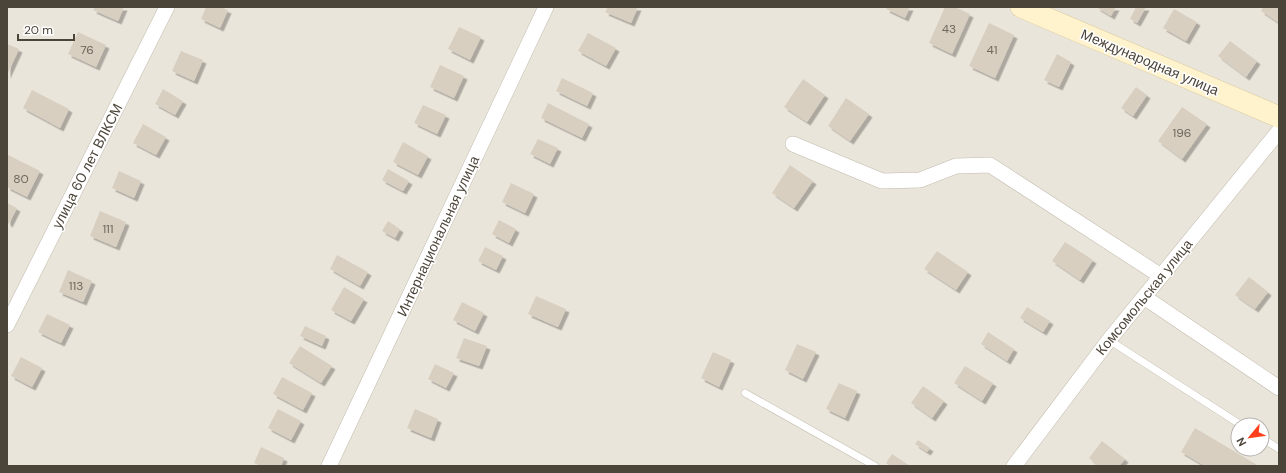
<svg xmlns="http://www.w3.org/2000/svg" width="1286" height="473" font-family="'DM Sans',sans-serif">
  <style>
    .residential { fill: #eae5da; fill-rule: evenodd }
    .building { fill: #d8cfc1; filter: url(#shadow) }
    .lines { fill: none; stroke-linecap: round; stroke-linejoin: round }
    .lane-casing { stroke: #c2bbae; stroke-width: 8 }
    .street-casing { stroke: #c2bbae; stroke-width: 16 }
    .secondary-casing { stroke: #d6c79b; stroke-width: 22 }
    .lane { stroke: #fff; stroke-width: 7 }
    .street { stroke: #fff; stroke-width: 15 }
    .secondary { stroke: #fff3cd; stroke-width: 21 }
    .labels { text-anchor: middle; stroke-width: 3; stroke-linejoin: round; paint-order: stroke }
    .number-label { font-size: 12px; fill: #6e675b }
    .street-label { font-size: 14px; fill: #4b4439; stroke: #fff }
  </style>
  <defs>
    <filter id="shadow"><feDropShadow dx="3.5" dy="3.5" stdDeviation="0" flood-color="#0004"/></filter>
  </defs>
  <rect width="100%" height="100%" fill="#f6f3ec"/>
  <path class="residential" d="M7 7H1279V466H7ZM1238 425H1262V449H1238Z"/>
  <path class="building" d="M95 7H124L118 21 93 10Z
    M206 7H220L228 10 220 28 201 19Z
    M608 7H638L631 23 605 12Z
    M888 7H910L905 18 886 9Z
    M945 7H955L970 14 952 54 929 43Z
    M1096 7H1116L1111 16Z
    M1136 7H1146L1137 23 1130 19Z
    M1263 7H1279V23L1261 11Z
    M1174 9 1197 22 1186 41 1163 28Z
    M989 23 1014 35 995 78 969 66Z
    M459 27 481 37 470 60 448 49Z
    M78 32 106 45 96 67 68 54Z
    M588 33 616 48 606 66 578 51Z
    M1230 41 1257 61 1246 77 1218 56Z
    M7 44 19 49 7 75Z
    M181 51 203 60 194 81 172 71Z
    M1057 54 1071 62 1059 87 1044 80Z
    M440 65 464 76 454 98 430 87Z
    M562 78 593 93 587 106 556 91Z
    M803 79 825 95 807 122 784 107Z
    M1136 87 1147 95 1133 116 1121 108Z
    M163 89 183 101 175 115 155 104Z
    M32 90 69 109 60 128 23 108Z
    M846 98 869 114 850 141 828 126Z
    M548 103 589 124 582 138 541 118Z
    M423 105 446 115 437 134 414 123Z
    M1182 107 1207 124 1182 159 1158 141Z
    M143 124 166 137 156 155 133 143Z
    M538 139 558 148 550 164 530 154Z
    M403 142 428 156 418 175 393 162Z
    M8 155 40 171 27 197 7 187V158Z
    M790 165 813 181 794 208 772 193Z
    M388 169 409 181 403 191 382 180Z
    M119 171 141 181 134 198 112 188Z
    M511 183 534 194 525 213 502 202Z
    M7 203 17 208 9 224 7 222Z
    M100 211 126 222 116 247 90 236Z
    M499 220 516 229 509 243 492 234Z
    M388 221 400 229 395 238 382 231Z
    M1065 242 1093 260 1080 280 1052 261Z
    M485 247 503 256 496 270 478 261Z
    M937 251 968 272 956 290 924 269Z
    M337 255 368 272 360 286 330 269Z
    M68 270 92 281 83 302 59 292Z
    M1249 277 1268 292 1255 309 1235 295Z
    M344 287 364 299 351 321 331 310Z
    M536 296 566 309 558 327 528 314Z
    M462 302 484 313 475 331 453 320Z
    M1027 307 1050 321 1043 332 1020 318Z
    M47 314 70 325 61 343 38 332Z
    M305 326 326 336 322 346 300 336Z
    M988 332 1014 349 1007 361 981 344Z
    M464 338 487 346 479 366 456 358Z
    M797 344 816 352 803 379 785 370Z
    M300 346 332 366 321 383 289 363Z
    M713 352 731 360 719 387 701 378Z
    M21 357 42 368 32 387 11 376Z
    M435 364 454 373 446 388 428 379Z
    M965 366 993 383 982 401 954 383Z
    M282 377 312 393 303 410 273 394Z
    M839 383 857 391 845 418 826 409Z
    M923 386 944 401 932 418 911 403Z
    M278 409 301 421 291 440 268 428Z
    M415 409 438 419 431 438 407 428Z
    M1195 428 1259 466H1205L1181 452Z
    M918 440 930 448 927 452 915 444Z
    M1102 441 1125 459 1119 466H1099L1089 458Z
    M261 447 284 458 281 466H261L254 463Z
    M892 454 910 466H890L886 463Z"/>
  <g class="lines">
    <defs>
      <path id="lane" d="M1109 340 1241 425
        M745 393 875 466
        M1262 438 1279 449"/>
      <path id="street" d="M793 144 882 181 920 180 956 166 990 165 1161 276
        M1144 297 1279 388
        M7 325 167 7
        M329 466 546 7
        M1014 466 1109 340 1279 131"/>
      <path id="secondary" d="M1021 7 1279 117"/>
    </defs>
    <use href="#lane" class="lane-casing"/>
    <use href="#street" class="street-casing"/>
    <use href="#secondary" class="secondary-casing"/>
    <use href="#lane" class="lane"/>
    <use href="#street" class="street"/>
    <use href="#secondary" class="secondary"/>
  </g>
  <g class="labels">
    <g class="number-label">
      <text x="949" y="33">43</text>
      <text x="87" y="54">76</text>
      <text x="992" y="54">41</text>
      <text x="1182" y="137">196</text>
      <text x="21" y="183">80</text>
      <text x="108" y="233">111</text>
      <text x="76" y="290">113</text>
    </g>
    <g class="street-label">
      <text transform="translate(1150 62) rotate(23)" y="5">Международная улица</text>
      <text transform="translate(87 166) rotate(-63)" y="5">улица 60 лет ВЛКСМ</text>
      <text transform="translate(438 236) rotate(-65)" y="5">Интернациональная улица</text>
      <text transform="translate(1144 297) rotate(-51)" y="5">Комсомольская улица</text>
    </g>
  </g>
  <rect width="1286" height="473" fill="none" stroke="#4b4439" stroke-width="16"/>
  <g transform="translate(1250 437) rotate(241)"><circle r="19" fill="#ffffff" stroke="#b7b4b0"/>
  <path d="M0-3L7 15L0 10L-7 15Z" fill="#fc3f1d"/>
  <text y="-6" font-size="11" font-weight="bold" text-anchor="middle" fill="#4b4439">N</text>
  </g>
  <path d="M18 34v6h56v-6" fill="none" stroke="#4b4439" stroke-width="2"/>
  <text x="24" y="34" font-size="12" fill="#4b4439" stroke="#ffffff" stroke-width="3" paint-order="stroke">20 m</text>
</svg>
